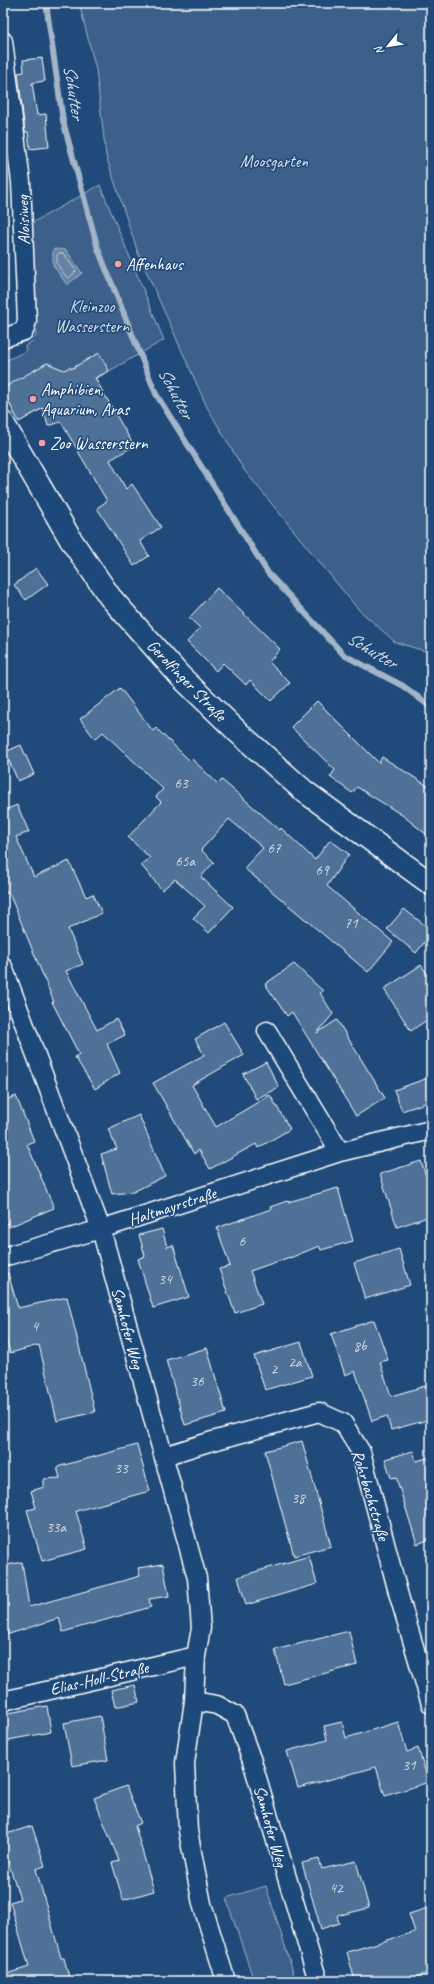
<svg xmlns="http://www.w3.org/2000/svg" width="434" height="1984" font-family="Caveat,sans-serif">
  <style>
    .green { fill: #3c618b; stroke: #9eb0c5 }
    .water { fill: #6583a4; stroke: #a3b5c8 }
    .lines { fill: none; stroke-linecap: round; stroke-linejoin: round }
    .shore { stroke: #c1cddb; stroke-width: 1 }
    .stream { stroke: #a3b5c8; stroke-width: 6 }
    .building { fill: #507197; stroke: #fff }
    .minor-casing { stroke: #fff; stroke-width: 21 }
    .tertiary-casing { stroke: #fff; stroke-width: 25 }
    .minor { stroke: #1f4a7a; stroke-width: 18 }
    .tertiary { stroke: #1f4a7a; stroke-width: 22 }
    .poi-dot { fill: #ff9aa2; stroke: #1f4a7a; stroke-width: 1.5 }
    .labels { text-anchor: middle; stroke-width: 3; stroke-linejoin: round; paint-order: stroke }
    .number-label { font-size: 15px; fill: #d3dce5 }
    .park-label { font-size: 17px; fill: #d8dfe8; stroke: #1f4a7a }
    .street-label { font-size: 17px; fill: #fff; stroke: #1f4a7a }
    .poi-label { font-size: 17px; fill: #fff; stroke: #1f4a7a; text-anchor: start }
    .water-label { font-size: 18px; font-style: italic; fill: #d8e0e8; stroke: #1f4a7a }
  </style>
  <rect width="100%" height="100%" fill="#1f4a7a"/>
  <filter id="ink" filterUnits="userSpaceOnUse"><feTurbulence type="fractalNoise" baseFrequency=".025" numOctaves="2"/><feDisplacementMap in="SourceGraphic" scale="8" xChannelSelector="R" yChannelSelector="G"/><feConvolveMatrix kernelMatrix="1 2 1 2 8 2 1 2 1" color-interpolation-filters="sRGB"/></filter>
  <g filter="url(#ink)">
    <path class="green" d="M79 3H431V653L395 642 357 608 244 470 207 407 138 253 106 156 96 70Z
      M100 185 164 340 19 422 3 391V362L26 351 25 346 34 340 36 335 30 224Z
      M266 1886 296 1981H254L226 1898Z"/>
    <path class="water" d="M53 249 66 250 82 273 67 285 53 265Z"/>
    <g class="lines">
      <path class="shore" d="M59 253 64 254 76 271 69 278H67L57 264V255Z"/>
      <path class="stream" d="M46 3 63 121 98 249 156 394 268 573 344 655 403 686 431 707"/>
    </g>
    <path class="building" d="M42 58 45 81 32 83 37 115 46 114 49 147 30 149 28 132H25L18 73 24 72 23 60Z
      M99 353 109 371 95 378 134 446 110 460 126 489 132 484 161 527 140 541 149 556 134 566 97 508 107 501 61 422 48 426 43 408 19 422 3 391V388L47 363 64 370 70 367 71 369Z
      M36 568 48 584 26 600 14 585Z
      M217 588 280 649 269 662 290 683 271 701 250 680 246 685 223 663 216 671 187 642 200 628 189 618Z
      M120 688 153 731 156 728 190 761 192 759 218 784 222 780 280 830 281 828 315 860 330 840 349 854 327 886 393 942 368 972 244 868 263 848 229 819 201 850 214 862 201 877 233 907 209 933 193 918 205 906 175 879 162 890 141 865 150 858 128 837 161 802 156 797 163 789 103 732 95 739 80 719Z
      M317 701 379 763 382 757 431 788V838L402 815 357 787 352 793 330 777 335 770 291 727Z
      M21 745 34 774 18 781 5 752Z
      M17 805 29 832 16 837 34 877 69 861 86 897 93 894 102 913 68 929 83 964 66 971 97 1030 116 1019 125 1035 107 1044 120 1073 95 1089 75 1057 79 1054 52 1002H54L9 893 7 894 3 885V806L5 810Z
      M404 909 431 930V934L416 953 387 929Z
      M294 964 323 991 320 993 333 1014 317 1033 337 1020 385 1098 356 1116 292 1012 287 1016 265 984Z
      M421 965 431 979V1017L411 1031 384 989Z
      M224 1022 244 1055 192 1085 216 1127 270 1095 290 1129 258 1148 256 1144 210 1169 199 1150 194 1154 153 1083 204 1055 195 1039Z
      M266 1062 279 1087 256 1099 243 1074Z
      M431 1077V1101L402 1111 394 1090Z
      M16 1096 34 1141 27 1144 54 1208 9 1227 3 1213V1101Z
      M139 1115 165 1176 133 1192 112 1194 101 1154 117 1149 108 1129Z
      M421 1161 431 1192V1216L397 1227 380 1174Z
      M338 1188 353 1241 321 1250 319 1246 290 1258V1257L250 1271 262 1304 235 1313 219 1269 230 1266 217 1228 271 1209 270 1207 287 1201 288 1202Z
      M162 1229 167 1247 173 1245 189 1297 153 1308 138 1259 145 1256 139 1235Z
      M399 1249 410 1285 365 1299 354 1263Z
      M8 1273 18 1308 67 1297 95 1412 57 1421 39 1345 10 1353 3 1327V1274Z
      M374 1320 388 1360 380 1362 391 1396 425 1386 431 1406V1419L391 1430 387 1416 372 1421 355 1371 345 1375 331 1334Z
      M301 1342 312 1376 265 1390 254 1356Z
      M207 1348 226 1413 185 1425 166 1360Z
      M302 1441 331 1546 294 1556 265 1451Z
      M137 1445 150 1491 76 1511 87 1549 42 1561 27 1510 36 1508 31 1491 44 1487V1479L60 1478 57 1467Z
      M413 1451 416 1461 431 1457V1539L417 1544 396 1477 391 1478 385 1459Z
      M309 1556 317 1584 246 1605 238 1577Z
      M22 1562 29 1607 140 1576 138 1568 163 1564 169 1596 149 1599 151 1607 63 1632 59 1618 3 1636V1566Z
      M349 1631 357 1665 284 1684 275 1650Z
      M135 1685 139 1702 115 1707 111 1690Z
      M47 1706 51 1732 3 1741V1714Z
      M100 1716 108 1760 72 1766 64 1723Z
      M342 1722 346 1738 398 1722 407 1752 418 1748 429 1782 385 1796 376 1767 298 1788 287 1751 327 1740 324 1726Z
      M126 1786 141 1823 135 1826 154 1891 123 1900 112 1863 119 1861 94 1798Z
      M32 1826 45 1866 36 1869 61 1958H64L70 1981H3V1975L29 1967 10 1902 20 1899 3 1845V1835Z
      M319 1859 322 1869 356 1861 369 1908 337 1916 339 1923 321 1929 302 1863Z
      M431 1907V1972L404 1981H355L347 1952 415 1932 409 1914Z"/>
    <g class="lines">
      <defs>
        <path id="minor" d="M3 41 21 182 27 321 24 331 3 338
          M3 967 101 1229 197 1578 201 1628 196 1656 194 1701 185 1763 188 1831 202 1904 226 1981
          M267 1031 340 1152
          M3 1257 101 1229 340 1152 431 1130
          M164 1456 209 1442 319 1412 343 1423 361 1452 399 1596 431 1704
          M3 1701 196 1656
          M194 1701 217 1705 235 1715 252 1761 318 1981"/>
        <path id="tertiary" d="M3 423 71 540 110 597 180 676 240 734 304 791 431 884"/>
      </defs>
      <use href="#minor" class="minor-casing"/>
      <use href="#tertiary" class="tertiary-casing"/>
      <use href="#minor" class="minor"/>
      <use href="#tertiary" class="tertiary"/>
    </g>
  </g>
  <g class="poi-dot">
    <circle cx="118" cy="264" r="4"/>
    <circle cx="33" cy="399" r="4"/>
    <circle cx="42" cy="443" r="4"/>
  </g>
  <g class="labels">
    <g class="number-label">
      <text x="181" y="788">63</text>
      <text x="274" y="853">67</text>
      <text x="185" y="866">65a</text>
      <text x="322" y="875">69</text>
      <text x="351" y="928">71</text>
      <text x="242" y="1246">6</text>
      <text x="165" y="1284">34</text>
      <text x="35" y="1331">4</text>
      <text x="360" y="1351">8b</text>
      <text x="295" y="1367">2a</text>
      <text x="274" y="1374">2</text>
      <text x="197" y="1386">36</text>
      <text x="121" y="1473">33</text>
      <text x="298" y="1503">38</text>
      <text x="56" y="1532">33a</text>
      <text x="409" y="1770">31</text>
      <text x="336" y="1893">42</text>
    </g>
    <g class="park-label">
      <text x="274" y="167">Moosgarten</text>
      <text x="92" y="312">Kleinzoo<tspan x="92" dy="20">Wasserstern</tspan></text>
    </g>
    <g class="street-label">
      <text transform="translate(23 220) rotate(-92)" y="6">Aloisiweg</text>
      <text transform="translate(187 680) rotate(46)" y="6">Gerolfinger Straße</text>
      <text transform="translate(172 1206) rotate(-18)" y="6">Haltmayrstraße</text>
      <text transform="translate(128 1328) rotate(75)" y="6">Samhofer Weg</text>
      <text transform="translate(371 1495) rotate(73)" y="6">Rohrbachstraße</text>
      <text transform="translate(99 1678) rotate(-13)" y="6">Elias-Holl-Straße</text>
      <text transform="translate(271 1826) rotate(74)" y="6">Samhofer Weg</text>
    </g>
    <g class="poi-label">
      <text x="126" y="270">Affenhaus</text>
      <text x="41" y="395">Amphibien,<tspan x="41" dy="20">Aquarium, Aras</tspan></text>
      <text x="50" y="449">Zoo Wasserstern</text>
    </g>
    <g class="water-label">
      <text transform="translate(74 92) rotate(81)" y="6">Schutter</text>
      <text transform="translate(176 393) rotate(62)" y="6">Schutter</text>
      <text transform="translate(372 650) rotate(31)" y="6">Schutter</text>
    </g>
  </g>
  <rect width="434" height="1984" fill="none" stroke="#1f4a7a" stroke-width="16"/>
  <rect x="8" y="8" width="418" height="1968" fill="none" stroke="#fff" stroke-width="1.5" filter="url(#ink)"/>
  <g transform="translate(388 46) rotate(240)" stroke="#1f4a7a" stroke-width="3" paint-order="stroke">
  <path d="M0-3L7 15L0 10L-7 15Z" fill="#ffffff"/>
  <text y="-6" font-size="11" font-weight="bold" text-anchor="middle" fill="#ffffff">N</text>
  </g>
</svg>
